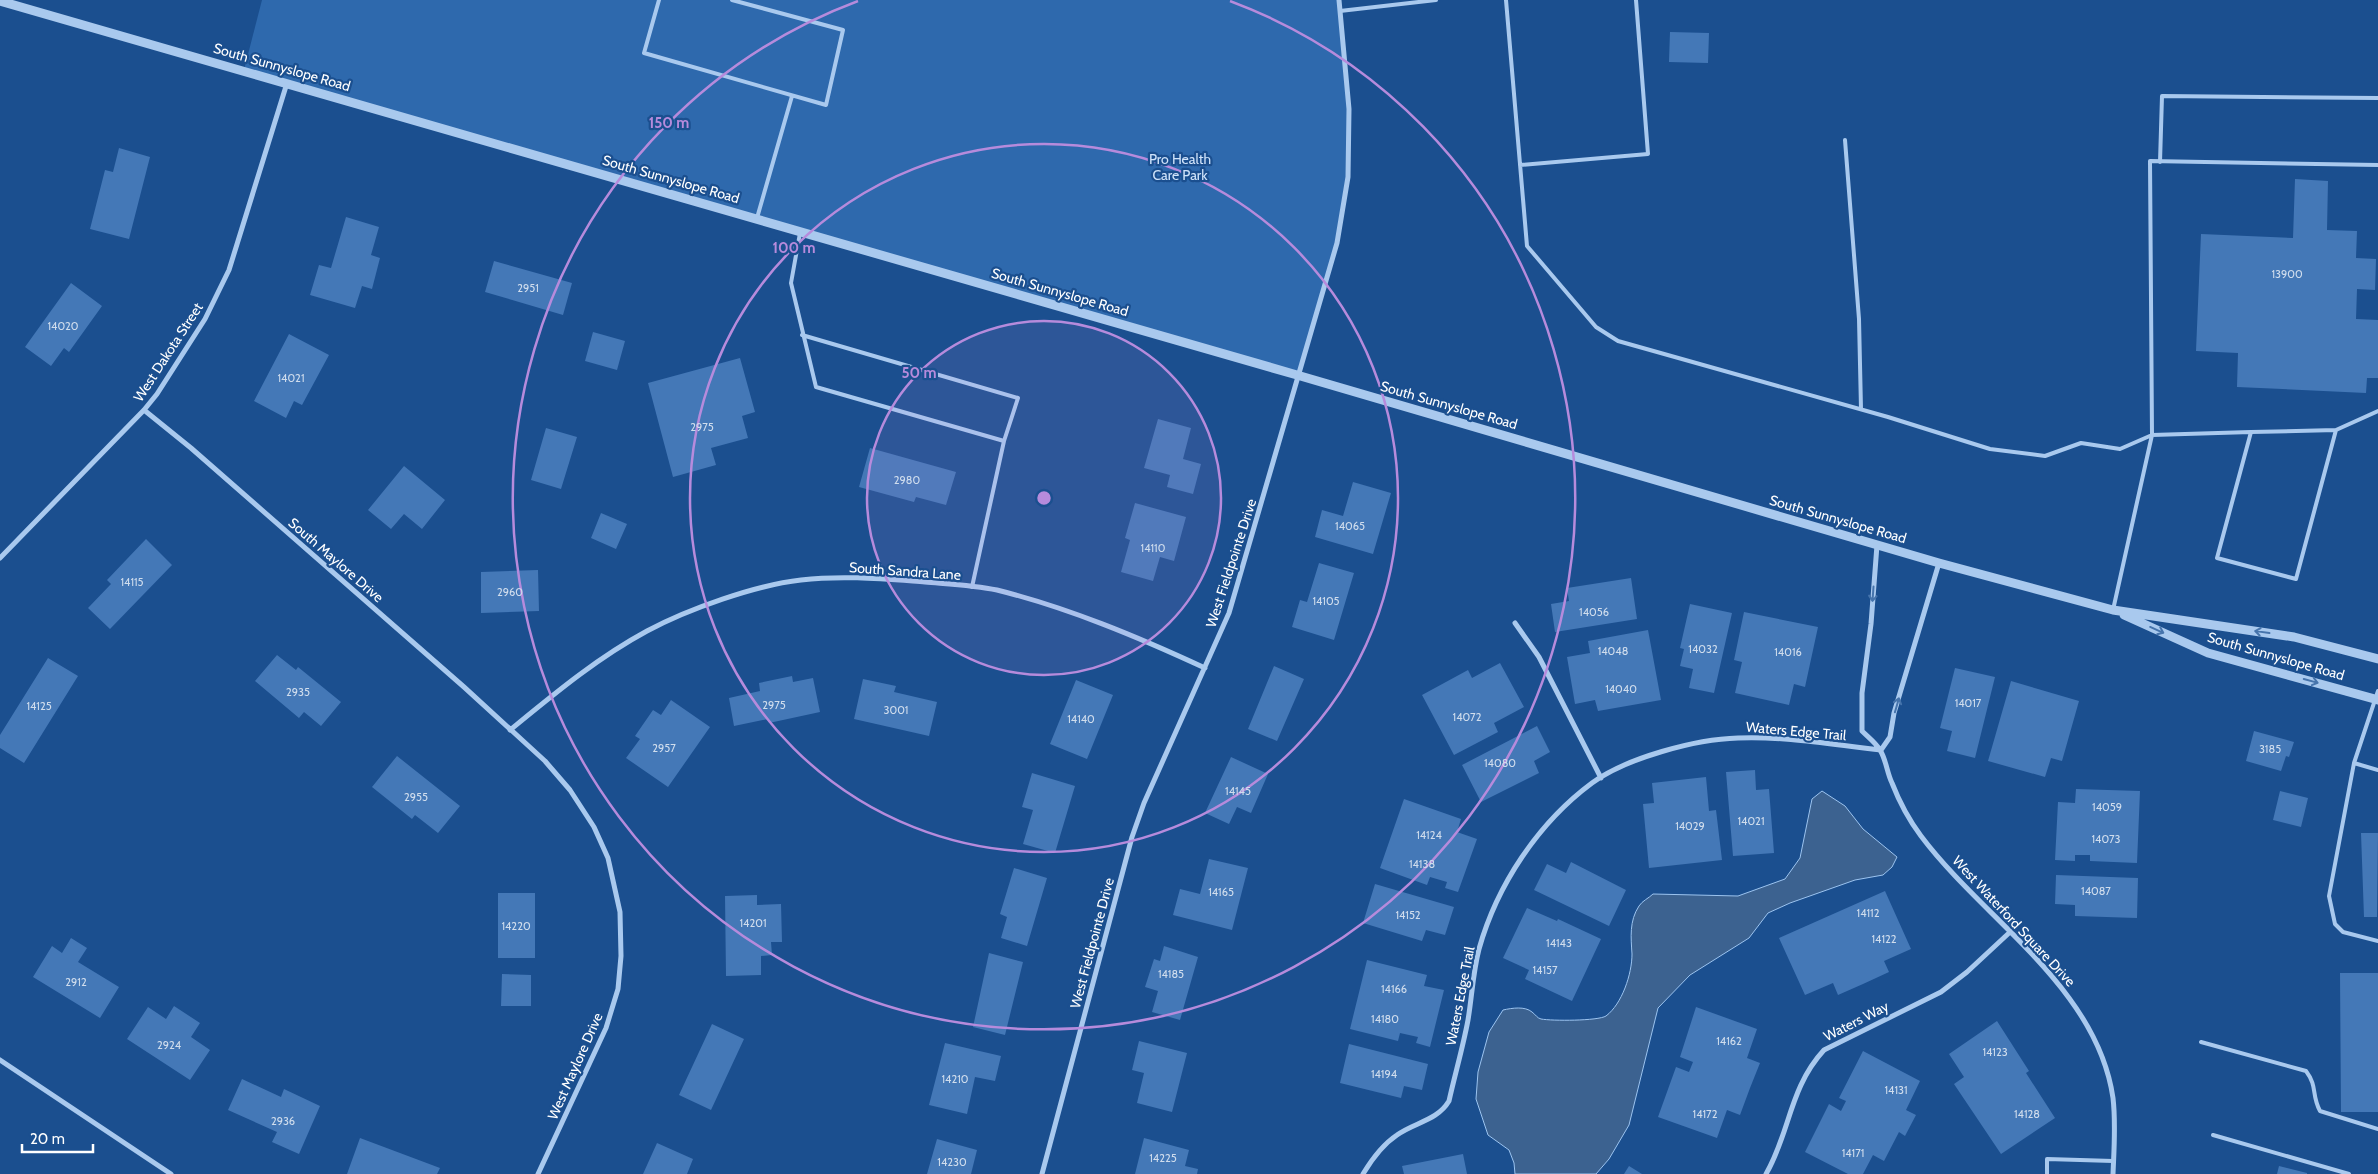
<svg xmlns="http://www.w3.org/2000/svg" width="2378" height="1174" font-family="Cabin,sans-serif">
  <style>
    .green { fill: #2e69ad }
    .water { fill: #3c6290; stroke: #9cc4f0 }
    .building { fill: #4478b7 }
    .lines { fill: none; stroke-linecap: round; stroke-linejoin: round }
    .service { stroke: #a9c9ee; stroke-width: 4 }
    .minor { stroke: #a9c9ee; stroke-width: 5 }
    .tertiary { stroke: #a9c9ee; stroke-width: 9 }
    .oneway { stroke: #4674ac }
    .ring { fill: none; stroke: #b68bdc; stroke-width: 2.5 }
    .labels { text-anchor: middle; stroke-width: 4.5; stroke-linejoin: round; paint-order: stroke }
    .number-label { font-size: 11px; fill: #d0dded }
    .street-label { font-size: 14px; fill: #fff; stroke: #1b4f8f }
    .park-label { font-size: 14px; fill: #cfe3fa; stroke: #1b4f8f }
    .centre { fill: #b68bdc; stroke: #1b4f8f; stroke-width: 2.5 }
    .ring-label { font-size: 15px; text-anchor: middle; font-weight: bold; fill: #b68bdc; stroke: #1b4f8f; stroke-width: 4.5; stroke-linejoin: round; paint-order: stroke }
  </style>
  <rect width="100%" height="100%" fill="#1b4f8f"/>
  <path class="green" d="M262 0H1339C1345 58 1352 117 1348 175 1344 243 1316 310 1297 375L244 70Z"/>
  <path class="water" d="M1822 791 1845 806 1863 829 1897 857 1892 867 1883 875 1855 880 1790 903 1768 913 1749 938 1690 975 1658 1008 1629 1125 1609 1159 1596 1174H1515L1514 1163 1509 1150 1488 1135 1476 1099 1478 1072 1489 1032 1503 1010C1512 1008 1525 1006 1532 1012 1536 1015 1537 1018 1541 1019 1552 1021 1598 1021 1606 1016 1622 1004 1632 974 1632 954 1631 938 1629 921 1639 906 1642 901 1649 898 1653 894L1738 896 1785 879 1800 858 1812 799Z"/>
  <path class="building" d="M1670 32 1709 33 1708 63 1669 62Z
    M119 148 150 157 129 239 90 229 105 170 113 172Z
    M2295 179 2328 181 2327 230 2357 231 2356 258 2376 259 2375 290 2357 289 2356 319 2378 320V378H2367L2366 393 2237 387 2238 353 2196 351 2201 234 2293 238Z
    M346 217 379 227 371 255 380 258 372 289 362 286 355 308 310 295 319 265 331 268Z
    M494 261 572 283 563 315 485 292Z
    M71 283 102 306 69 352 64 348 51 366 25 347Z
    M593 332 625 341 617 370 585 361Z
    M289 334 329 355 302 405 294 401 286 418 254 401Z
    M740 358 755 412 742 416 748 438 711 448 716 465 673 477 648 383Z
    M1158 419 1191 428 1183 459 1201 464 1193 494 1167 487 1170 475 1144 468Z
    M546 428 577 437 561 489 531 480Z
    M870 448 956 472 946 505 916 497 914 502 859 487Z
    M404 466 445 500 422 529 404 514 391 529 368 510Z
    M1353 482 1391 493 1373 554 1315 537 1322 510 1343 516Z
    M1135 503 1186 517 1174 561 1160 557 1153 581 1121 572 1130 540 1125 538Z
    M601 513 627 524 616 549 591 538Z
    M146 539 172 565 110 629 88 608 111 584 107 580Z
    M1319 563 1354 573 1334 640 1292 627 1300 600 1307 602Z
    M538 570 539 611 481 613V572Z
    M1631 578 1637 619 1555 632 1551 604 1569 601 1567 588Z
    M1690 604 1732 613 1714 693 1689 688 1693 669 1680 666 1684 649 1680 648Z
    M1744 612 1818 627 1805 687 1794 684 1789 705 1735 693 1742 662 1734 660Z
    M1648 630 1661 700 1598 711 1595 700 1575 704 1567 657 1590 653 1588 641Z
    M277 655 296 670 298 667 341 702 321 726 304 712 299 718 255 681Z
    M48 658 78 676 24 763 0 748V735Z
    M1500 663 1524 707 1494 723 1498 732 1454 755 1422 695 1468 670 1472 678Z
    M1274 666 1304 679 1277 741 1248 729Z
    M1955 668 1995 677 1975 758 1947 751 1952 731 1940 728Z
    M792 676 793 682 813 678 820 712 769 723 768 719 734 726 729 698 760 691 759 683Z
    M863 679 896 686 894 692 937 702 929 736 854 719Z
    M1076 680 1113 695 1087 759 1050 744Z
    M2011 681 2079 701 2062 761 2051 758 2045 777 1988 761Z
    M671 700 710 727 668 787 626 758 640 739 635 736 653 710 661 715Z
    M1537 726 1550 752 1534 761 1539 773 1481 802 1462 765Z
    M2254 731 2294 742 2289 757 2286 756 2281 771 2246 761Z
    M397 756 460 806 438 833 415 815 412 819 372 787Z
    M1231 757 1268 774 1251 813 1237 807 1229 824 1205 813Z
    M1755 770 1756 790 1769 789 1774 853 1733 856 1726 772Z
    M1032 773 1075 786 1055 853 1023 844 1033 810 1022 807Z
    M1706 777 1709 811 1716 810 1722 860 1649 868 1643 804 1654 803 1652 783Z
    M2076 789 2140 791 2137 863 2090 861V855H2075V861L2055 860 2058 802 2075 803Z
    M2280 791 2308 798 2301 827 2273 820Z
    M1404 799 1461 819 1457 832 1477 839 1458 892 1445 888 1447 882 1430 877 1427 885 1380 868Z
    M2361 833H2378L2377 917H2364Z
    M1209 859 1248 868 1232 930 1173 915 1180 889 1200 894Z
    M1571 862 1626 890 1609 926 1534 890 1547 864 1566 873Z
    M1014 868 1047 878 1027 946 1001 938 1007 917 1000 914Z
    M2056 875 2138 878 2137 918 2075 916V905L2055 904Z
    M1375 884 1454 907 1445 935 1426 930 1422 941 1363 923Z
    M1885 891 1911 949 1884 961 1889 972 1863 984 1838 995 1833 983 1805 995 1779 938Z
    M498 893H535V958H498Z
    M757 895V905L781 904 782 942H771L772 955 761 956V975L726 976 725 896Z
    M1527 908 1557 921 1558 919 1601 939 1572 1001 1525 979 1529 970 1503 958Z
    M71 938 87 948 78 962 119 987 100 1018 33 977 52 946 62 953Z
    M1164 946 1198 957 1180 1020 1152 1012 1158 991 1145 987 1154 959 1160 961Z
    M989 953 1023 962 1005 1035 973 1027Z
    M1367 960 1427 975 1424 986 1444 990 1430 1047 1416 1043 1418 1037 1400 1033 1398 1041 1350 1029Z
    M2340 973H2378V1112H2341Z
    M502 974 531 975V1006H501Z
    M174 1006 200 1023 191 1037 210 1050 190 1080 127 1039 148 1007 166 1019Z
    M1696 1007 1757 1029 1747 1058 1760 1063 1750 1088 1740 1115 1727 1110 1717 1138 1658 1117 1676 1067 1689 1072 1693 1062 1680 1057Z
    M1997 1021 2029 1071 2026 1073 2055 1118 2001 1154 1954 1084 1964 1077 1949 1054Z
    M712 1024 744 1039 711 1110 679 1095Z
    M1139 1041 1187 1053 1172 1112 1137 1103 1144 1073 1132 1070Z
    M945 1043 1001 1056 995 1081 975 1077 967 1114 929 1105Z
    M1349 1044 1428 1064 1422 1090 1404 1086 1401 1098 1340 1083Z
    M1863 1051 1920 1081 1906 1110 1916 1115 1905 1136 1899 1132 1884 1161 1873 1155 1863 1174H1848L1805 1152 1829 1104 1841 1111 1846 1101 1839 1098Z
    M242 1079 281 1097 284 1089 320 1106 299 1154 272 1142 277 1132 228 1110Z
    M360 1138 440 1168 437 1174H347Z
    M1144 1138 1189 1150 1185 1166 1198 1169 1197 1174H1135Z
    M937 1139 977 1150 971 1174H927Z
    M657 1143 693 1159 687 1174H643Z
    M1463 1154 1467 1174H1404L1402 1166Z
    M1629 1166 1642 1174H1624Z
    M2279 1166 2307 1173V1174H2277Z"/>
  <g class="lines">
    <path class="service" d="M659 0 644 53 826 105 843 30 732 0
      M1506 0 1527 246 1596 327 1618 341 1888 417 1990 449 2045 456 2081 443 2120 449 2152 435 2251 432
      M1340 11 1436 0
      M1845 140 1859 319 1861 409
      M2160 162 2162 96 2378 98
      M1520 165 1648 154 1636 0
      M757 218 792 96
      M800 233 791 283 816 387 1004 441 1018 398 802 335
      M2336 430 2296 579 2217 558 2251 432 2336 430 2378 411
      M972 587 1004 441
      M2113 610 2152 435 2150 161 2378 165
      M2378 691 2354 763 2329 896 2335 924 2343 932 2378 941
      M2354 763 2378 770
      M2201 1042 2306 1071C2318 1087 2311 1094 2320 1111L2378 1129
      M2213 1135 2349 1174
      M2047 1174V1159L2113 1161"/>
    <path class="minor" d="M144 410 191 448 464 687 545 761 570 790 594 827 608 858 620 912 621 956 618 989 606 1028 538 1174
      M1877 545 1871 624 1862 693V731C1868 737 1876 743 1880 750 1886 759 1887 773 1892 783 1899 801 1909 820 1921 836 1984 920 2097 987 2113 1098 2116 1123 2114 1149 2113 1174
      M0 558 144 410 157 394 205 319 229 270 287 83
      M1515 623 1539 657 1601 778
      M510 730C554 694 597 658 647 631 688 609 756 585 801 580 843 575 884 579 925 582 949 584 974 585 997 590 1069 608 1138 637 1205 668
      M1881 750 1890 737 1894 713 1939 563
      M0 1060 171 1174
      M1042 1174 1132 837 1144 803 1229 613 1337 243 1348 177 1349 109 1339 0
      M1363 1174C1372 1159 1382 1145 1397 1135 1415 1122 1437 1121 1449 1101 1455 1074 1463 1047 1468 1020 1472 996 1473 972 1479 949 1497 885 1538 823 1592 783 1626 758 1696 739 1738 738 1785 736 1834 745 1881 750
      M1766 1174C1790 1133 1789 1088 1824 1050L1941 992 1967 972 2009 933"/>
    <path class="tertiary" d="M0 1 1297 375 1939 563 2113 610 2294 637 2378 659
      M2124 615 2208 653 2378 700"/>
  </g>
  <defs><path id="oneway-shaft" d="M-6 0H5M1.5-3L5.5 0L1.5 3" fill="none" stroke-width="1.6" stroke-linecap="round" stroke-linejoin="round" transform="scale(1.25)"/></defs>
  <g class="oneway">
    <use href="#oneway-shaft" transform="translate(1873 594) rotate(94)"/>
    <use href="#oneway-shaft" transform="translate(2157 630) rotate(24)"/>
    <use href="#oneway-shaft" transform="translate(2262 632) rotate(-172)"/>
    <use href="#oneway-shaft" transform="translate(2311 681) rotate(15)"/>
    <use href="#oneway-shaft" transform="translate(1897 705) rotate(-74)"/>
  </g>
  <circle cx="1044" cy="498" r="177" fill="#b68bdc" fill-opacity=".12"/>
  <g class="ring">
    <circle cx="1044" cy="498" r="177"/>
    <circle cx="1044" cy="498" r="354"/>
    <path d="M1230 1A531 531 0 1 1 858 1"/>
  </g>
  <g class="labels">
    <g class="number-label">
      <text x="2287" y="278">13900</text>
      <text x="528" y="292">2951</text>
      <text x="63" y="330">14020</text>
      <text x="291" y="382">14021</text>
      <text x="702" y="431">2975</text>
      <text x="907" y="484">2980</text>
      <text x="1350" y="530">14065</text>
      <text x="1153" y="552">14110</text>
      <text x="132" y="586">14115</text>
      <text x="510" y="596">2960</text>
      <text x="1326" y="605">14105</text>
      <text x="1594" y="616">14056</text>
      <text x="1703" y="653">14032</text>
      <text x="1613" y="655">14048</text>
      <text x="1788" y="656">14016</text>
      <text x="1621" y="693">14040</text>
      <text x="298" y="696">2935</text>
      <text x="1968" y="707">14017</text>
      <text x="774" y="709">2975</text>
      <text x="39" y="710">14125</text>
      <text x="896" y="714">3001</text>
      <text x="1467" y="721">14072</text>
      <text x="1081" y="723">14140</text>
      <text x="664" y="752">2957</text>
      <text x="2270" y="753">3185</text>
      <text x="1500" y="767">14080</text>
      <text x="1238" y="795">14145</text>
      <text x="416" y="801">2955</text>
      <text x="2107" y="811">14059</text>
      <text x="1751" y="825">14021</text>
      <text x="1690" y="830">14029</text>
      <text x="1429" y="839">14124</text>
      <text x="2106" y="843">14073</text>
      <text x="1422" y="868">14138</text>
      <text x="2096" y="895">14087</text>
      <text x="1221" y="896">14165</text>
      <text x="1868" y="917">14112</text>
      <text x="1408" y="919">14152</text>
      <text x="753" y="927">14201</text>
      <text x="516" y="930">14220</text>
      <text x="1884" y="943">14122</text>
      <text x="1559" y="947">14143</text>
      <text x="1545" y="974">14157</text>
      <text x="1171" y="978">14185</text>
      <text x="76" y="986">2912</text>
      <text x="1394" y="993">14166</text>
      <text x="1385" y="1023">14180</text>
      <text x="1729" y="1045">14162</text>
      <text x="169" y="1049">2924</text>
      <text x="1995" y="1056">14123</text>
      <text x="1384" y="1078">14194</text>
      <text x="955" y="1083">14210</text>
      <text x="1896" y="1094">14131</text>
      <text x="1705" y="1118">14172</text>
      <text x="2027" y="1118">14128</text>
      <text x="283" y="1125">2936</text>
      <text x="1853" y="1157">14171</text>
      <text x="1163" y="1162">14225</text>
      <text x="952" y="1166">14230</text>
    </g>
    <g class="street-label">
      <text transform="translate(282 67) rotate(16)" y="5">South Sunnyslope Road</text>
      <text transform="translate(671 179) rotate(16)" y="5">South Sunnyslope Road</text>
      <text transform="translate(1060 292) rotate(16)" y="5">South Sunnyslope Road</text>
      <text transform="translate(168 352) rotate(-57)" y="5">West Dakota Street</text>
      <text transform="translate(1449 405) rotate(16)" y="5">South Sunnyslope Road</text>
      <text transform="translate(1838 519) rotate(16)" y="5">South Sunnyslope Road</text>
      <text transform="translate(336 560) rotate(41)" y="5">South Maylore Drive</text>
      <text transform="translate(1231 563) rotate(-72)" y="5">West Fieldpointe Drive</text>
      <text transform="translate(905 571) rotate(4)" y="5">South Sandra Lane</text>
      <text transform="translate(2276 656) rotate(16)" y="5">South Sunnyslope Road</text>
      <text transform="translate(1796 731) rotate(5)" y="5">Waters Edge Trail</text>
      <text transform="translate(2014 921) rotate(47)" y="5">West Waterford Square Drive</text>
      <text transform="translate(1092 943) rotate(-75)" y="5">West Fieldpointe Drive</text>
      <text transform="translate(1460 996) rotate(-79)" y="5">Waters Edge Trail</text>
      <text transform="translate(1856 1021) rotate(-27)" y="5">Waters Way</text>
      <text transform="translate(575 1066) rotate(-66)" y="5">West Maylore Drive</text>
    </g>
    <g class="park-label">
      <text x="1180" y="164">Pro Health<tspan x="1180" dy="16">Care Park</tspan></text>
    </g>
  </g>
  <circle cx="1044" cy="498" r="8" class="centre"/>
  <g class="ring-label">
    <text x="669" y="128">150 m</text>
    <text x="794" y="253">100 m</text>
    <text x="919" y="378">50 m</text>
  </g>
  <path d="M22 1144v8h71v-8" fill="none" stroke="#ffffff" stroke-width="2.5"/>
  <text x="30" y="1144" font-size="15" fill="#ffffff" stroke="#1b4f8f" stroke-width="4" paint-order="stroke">20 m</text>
</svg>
